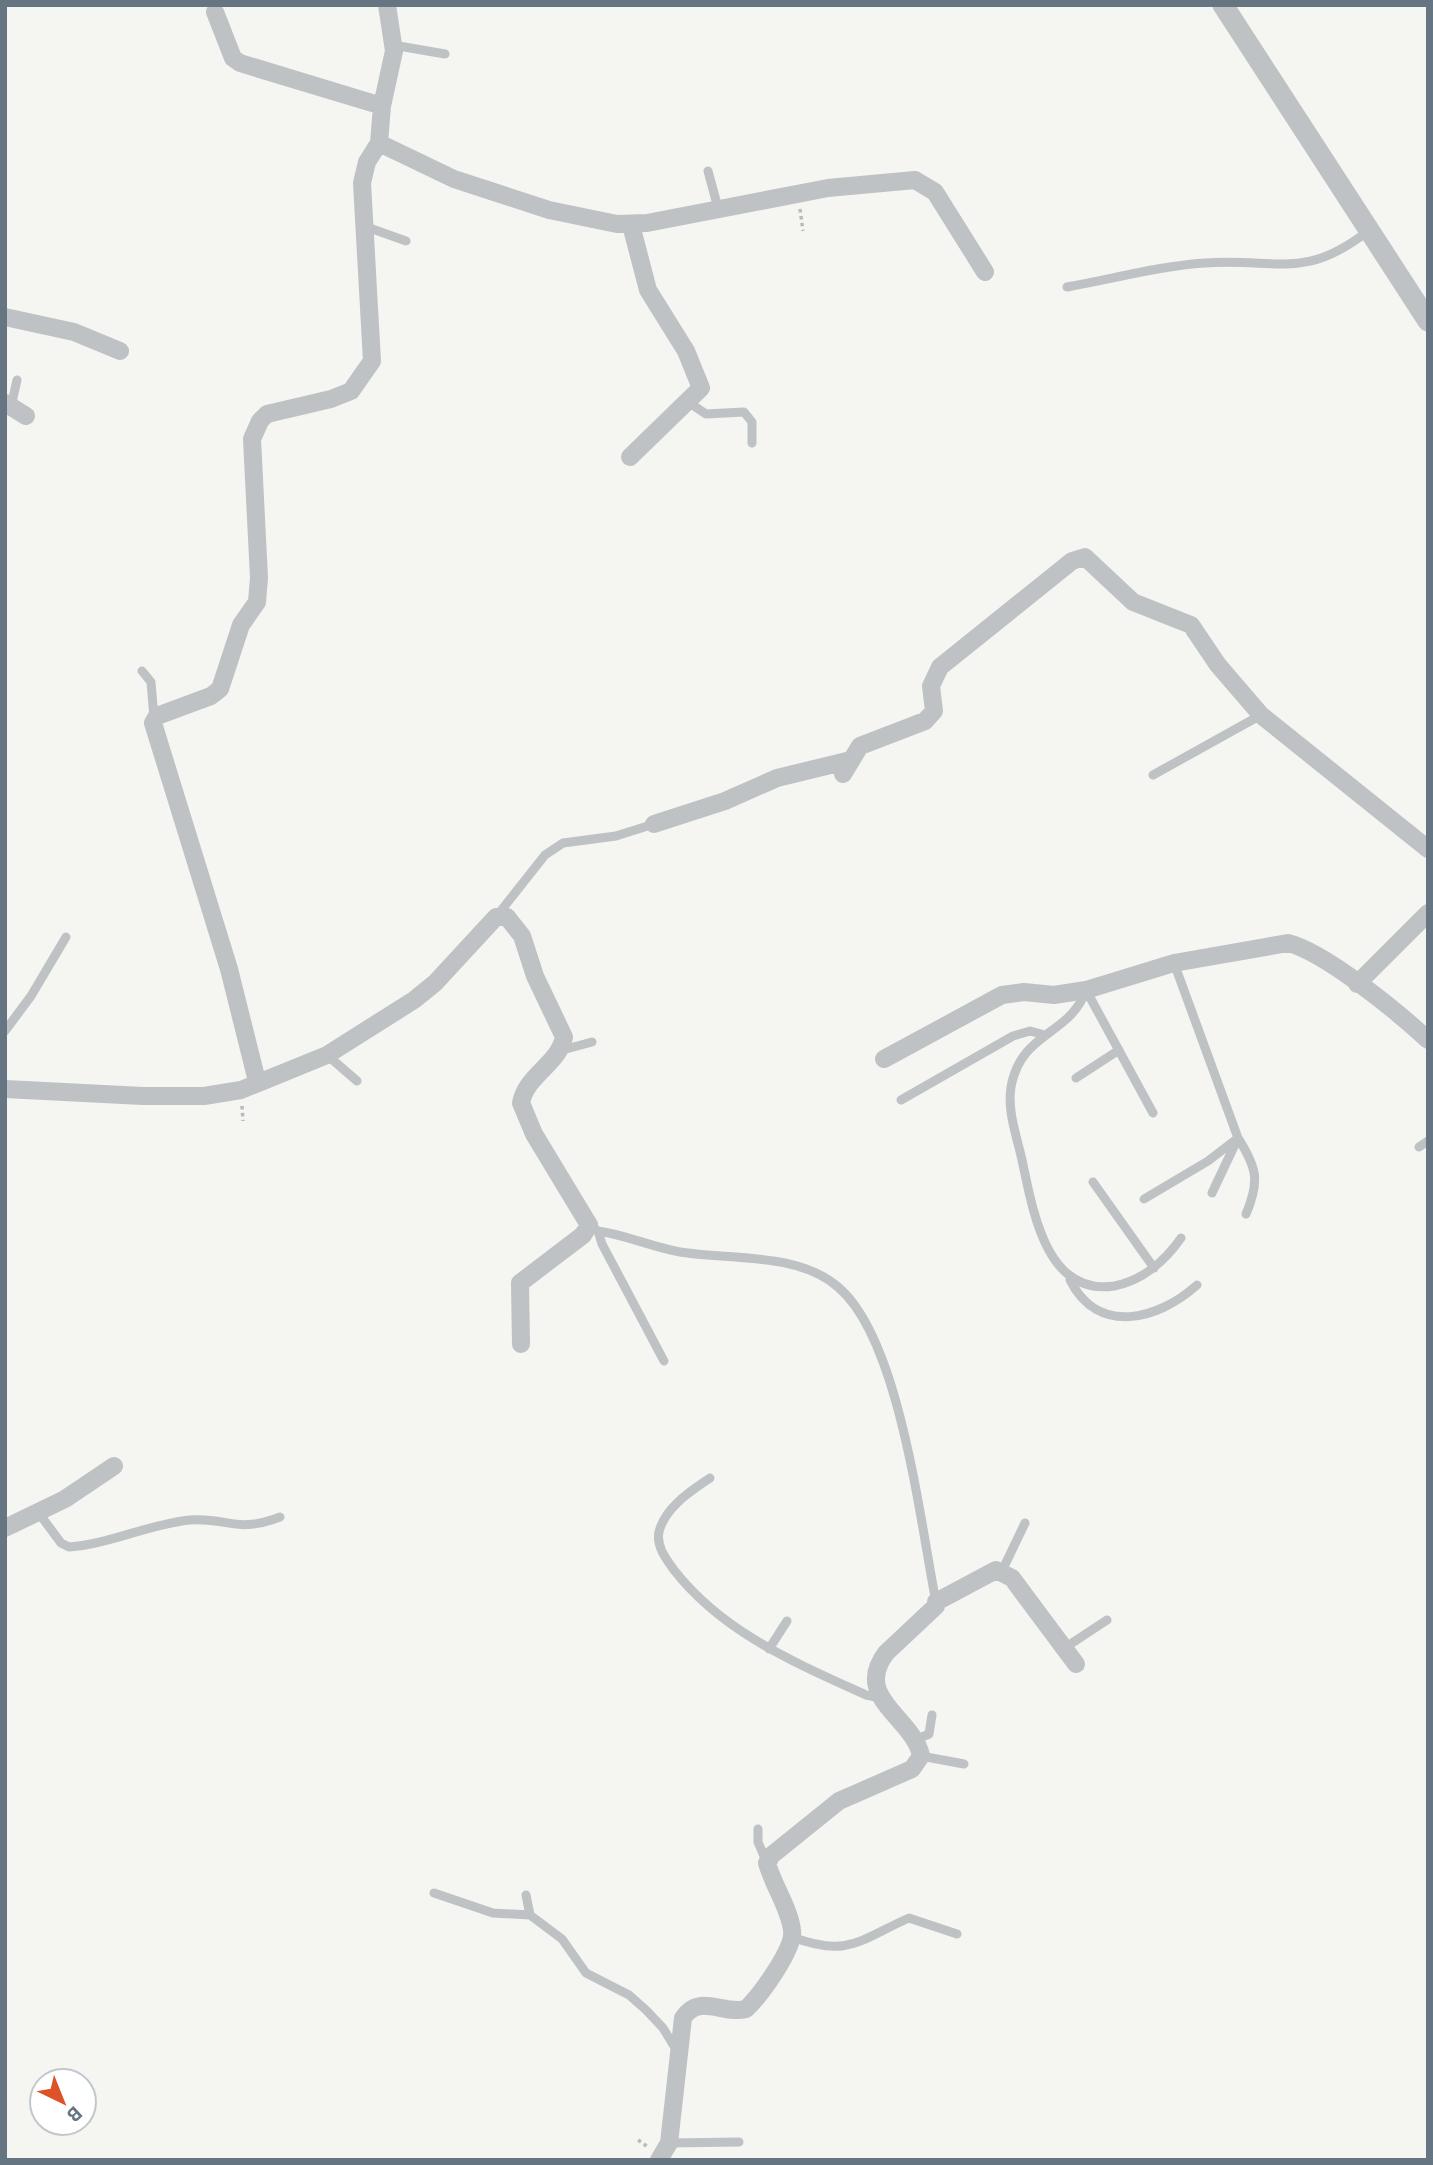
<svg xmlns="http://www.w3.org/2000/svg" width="1433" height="2165" font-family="Roboto,sans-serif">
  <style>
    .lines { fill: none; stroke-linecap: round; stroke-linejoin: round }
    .path { stroke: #b8bbbd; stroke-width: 3.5; stroke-dasharray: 3.5 3.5; stroke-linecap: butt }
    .service { stroke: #bec2c5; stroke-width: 9 }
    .minor { stroke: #bec2c5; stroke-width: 18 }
    .tertiary { stroke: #bec2c5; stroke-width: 21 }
  </style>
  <rect width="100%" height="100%" fill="#f5f5f1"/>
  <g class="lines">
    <path class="path" d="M800 209 803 231
      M242 1106 243 1121
      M638 2140 648 2147"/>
    <path class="service" d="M393 45 445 54
      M708 171 718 208
      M364 226 406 241
      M1067 287C1113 279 1159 266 1205 263 1277 258 1304 281 1368 231
      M688 402 706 414 744 412 752 422V443
      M11 407 17 380
      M142 671 151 682 154 718
      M1153 775 1261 715
      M496 917 545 855 563 843 616 836 654 824
      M1174 963 1238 1138 1212 1193
      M1086 990C1070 1036 1021 1031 1011 1087 1007 1111 1017 1137 1022 1160 1033 1211 1046 1296 1114 1286 1142 1281 1165 1261 1181 1238
      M1086 990 1153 1113
      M5 1031 31 996 66 937
      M559 1051 592 1042
      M327 1055 357 1081
      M1076 1078 1119 1050
      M901 1100 1013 1036 1030 1031 1045 1035
      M1419 1147 1428 1141
      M1093 1182 1154 1268
      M1144 1199 1208 1161 1238 1138C1257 1168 1260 1181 1246 1214
      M589 1225 598 1231C626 1235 652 1247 680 1252 730 1260 798 1252 838 1287 900 1339 920 1522 936 1602
      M598 1231 602 1244 664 1361
      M1070 1280C1098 1336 1158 1320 1197 1285
      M710 1478C691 1491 665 1507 659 1532 656 1546 666 1559 674 1570 723 1633 796 1663 866 1695L881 1698
      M38 1512 61 1543 69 1547C110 1544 149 1524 190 1520 228 1517 236 1534 280 1517
      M1002 1571 1025 1523
      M1066 1647 1107 1620
      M769 1649 787 1621
      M915 1740 929 1734 932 1715
      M921 1756 964 1764
      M758 1829V1842L767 1863
      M434 1893 493 1913 530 1915
      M526 1895 530 1915 562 1939 586 1973 629 1995 646 2010 663 2028 677 2051
      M792 1937C849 1958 859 1940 909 1918L957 1934
      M669 2143 739 2142"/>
    <path class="minor" d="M387 5 394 51 382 106 379 143 454 179 549 210 617 224 647 223 828 188 915 180 935 192 985 272
      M215 12 233 58 240 63 382 106
      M5 317 74 332 120 351
      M5 403 26 416
      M630 457 701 388 686 351 648 290 631 225
      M843 774 860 746 925 721 934 711 931 686 940 667 1072 561 1085 557 1133 602 1191 625 1218 665 1261 715 1428 849
      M654 824 725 801 777 778 851 760
      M1357 984 1428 913
      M884 1059 1002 995 1024 992 1054 995 1086 990 1174 963 1288 943C1325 952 1399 1013 1428 1040
      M257 1081 229 969 153 723 157 716 211 696 220 689 241 625 257 602 259 578 252 439 260 421 267 414 331 399 351 391 372 361 362 183 367 162 379 143
      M5 1089 143 1096H204L241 1090 327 1055 414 1000 435 983 496 917H507L522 936 535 976 564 1037C559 1064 526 1075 521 1103L534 1134 589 1225 583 1235 520 1283 521 1344
      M5 1528 65 1499 114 1466
      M659 2160 669 2143 683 2018C699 1993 723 2015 746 2009 760 1996 795 1948 792 1930 789 1907 773 1885 767 1863L772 1855 839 1801 912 1769 921 1756C914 1718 852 1698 886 1653L936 1606V1602L996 1570 1012 1578 1076 1664"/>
    <path class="tertiary" d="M1223 5 1428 321"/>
  </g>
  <rect width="1433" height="2165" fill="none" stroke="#657582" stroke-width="14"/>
  <g transform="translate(63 2102) rotate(137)"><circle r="33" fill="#ffffff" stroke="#c1c8cd" stroke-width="2"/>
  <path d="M0-5L12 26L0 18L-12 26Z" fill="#de5228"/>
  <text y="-10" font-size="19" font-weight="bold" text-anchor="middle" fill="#657582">B</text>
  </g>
</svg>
